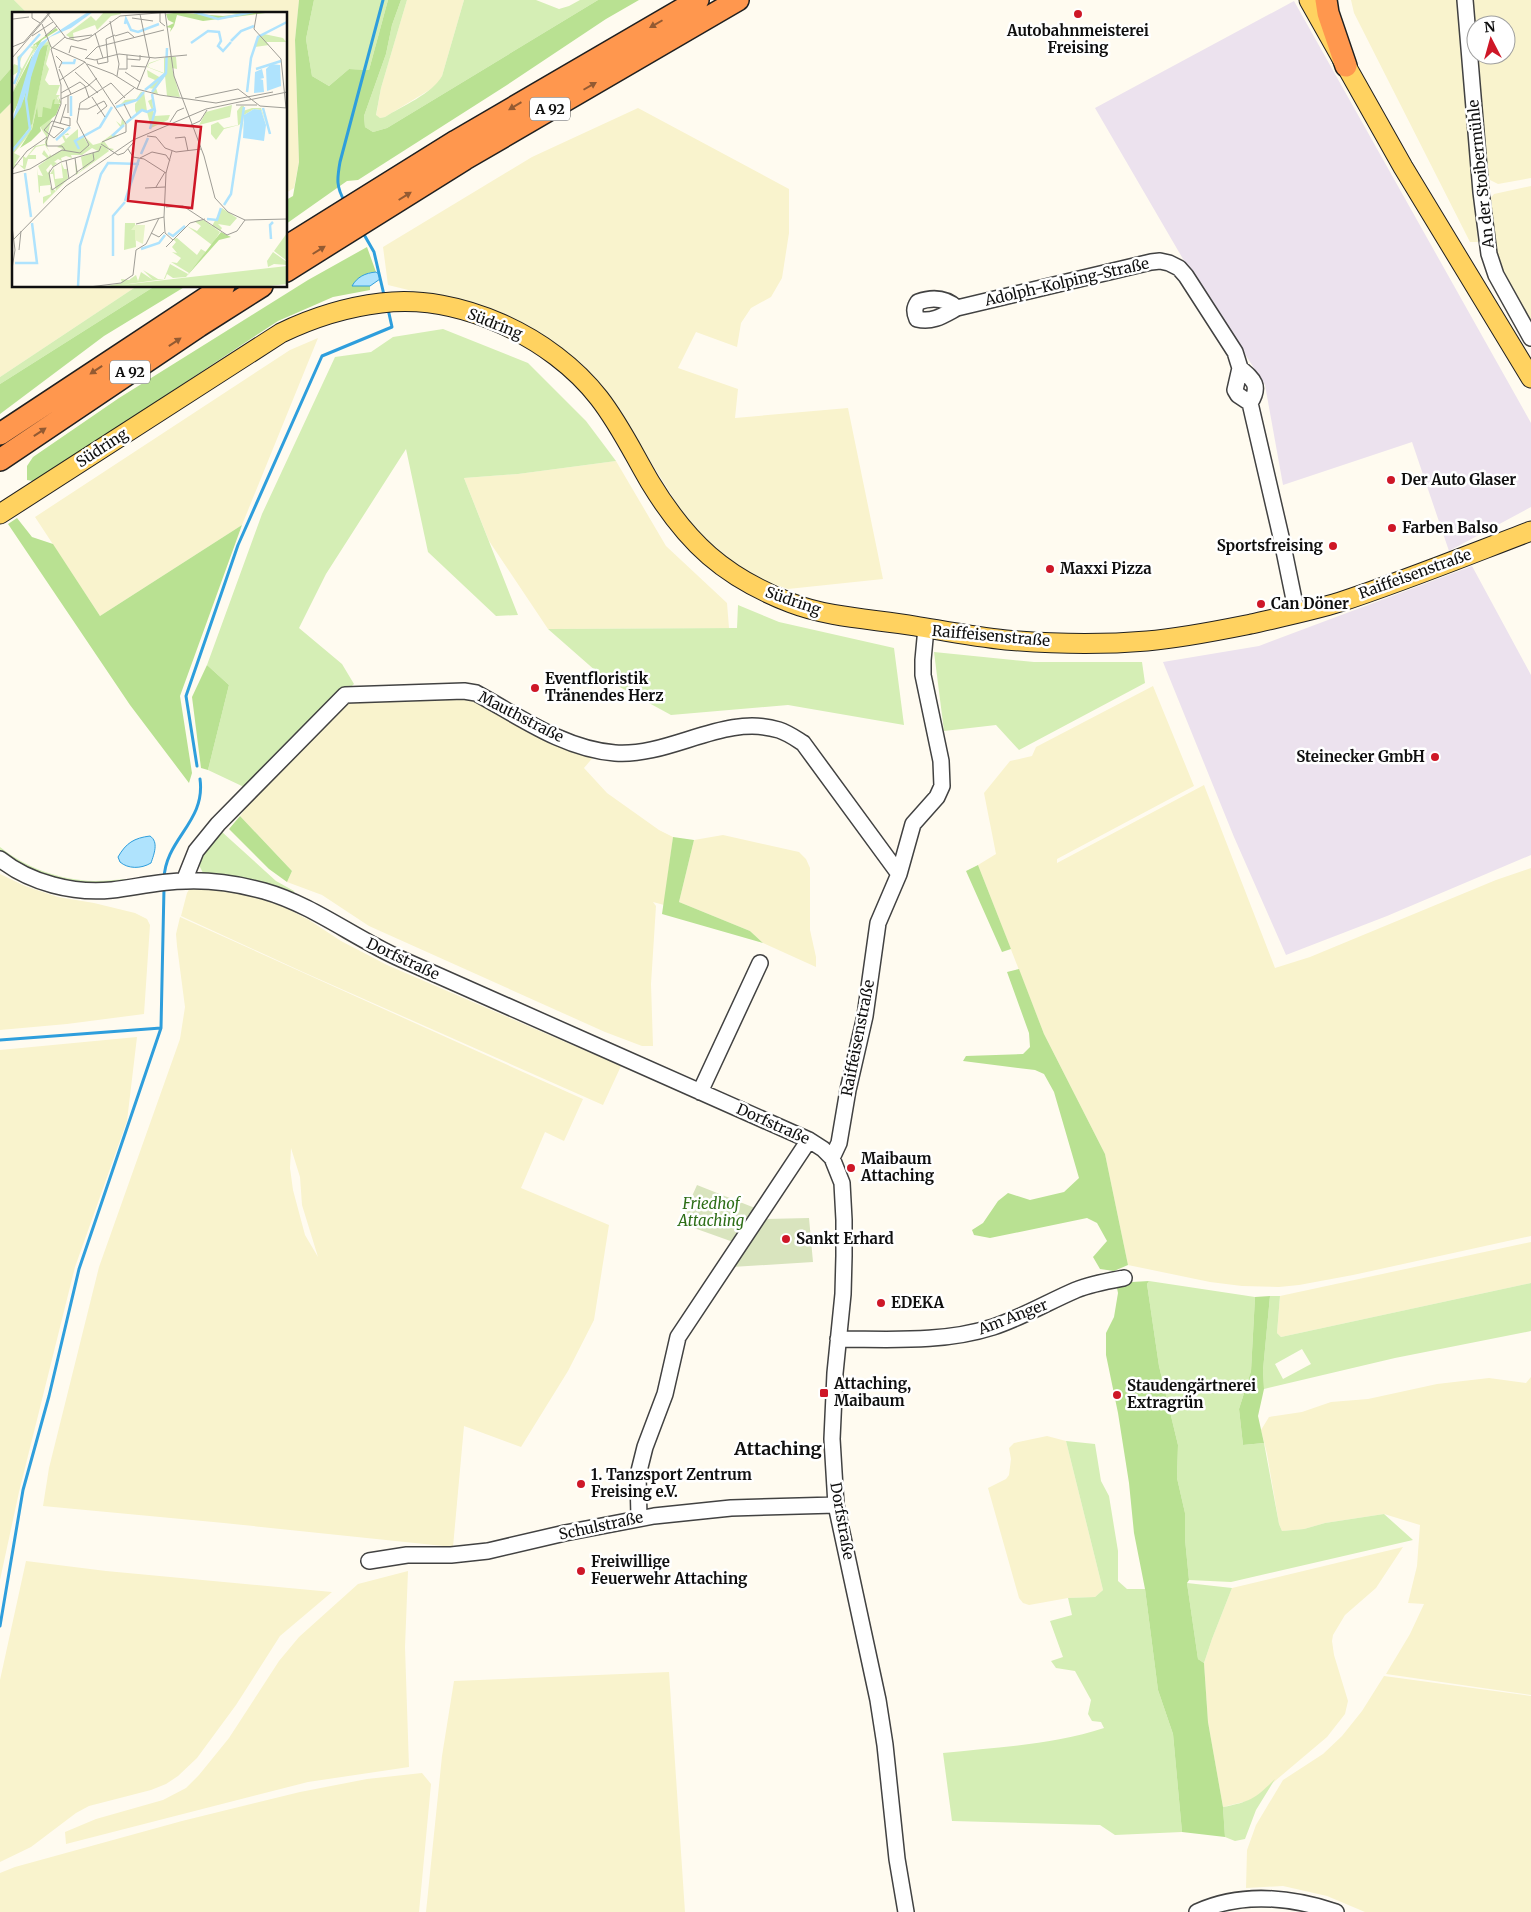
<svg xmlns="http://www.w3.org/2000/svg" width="1531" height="1912" font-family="Merriweather,serif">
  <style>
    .industrial { fill: #ece2ee }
    .farmland { fill: #f9f3cd; fill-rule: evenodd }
    .green { fill: #d5eeb5; fill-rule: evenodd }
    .forest { fill: #b9e192 }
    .cemetery { fill: #d9e4be }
    .water { fill: #afe3fd; stroke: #2e9edc }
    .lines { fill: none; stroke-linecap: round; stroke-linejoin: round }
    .stream { stroke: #2e9edc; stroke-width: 3 }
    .minor-casing { stroke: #424242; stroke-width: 18 }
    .major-casing { stroke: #202020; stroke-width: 21 }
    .highway-casing { stroke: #202020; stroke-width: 24 }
    .minor { stroke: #fff; stroke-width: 15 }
    .major { stroke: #ffd260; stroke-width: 19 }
    .highway { stroke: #ff974e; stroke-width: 21 }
    .oneway { fill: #935a32 }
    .poi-dot { fill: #ce1727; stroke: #fff; stroke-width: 2 }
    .labels { text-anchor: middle; stroke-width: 5; stroke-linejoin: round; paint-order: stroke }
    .shield { fill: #fff; stroke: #575757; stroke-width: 1 }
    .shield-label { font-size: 14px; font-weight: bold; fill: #0f0f0f }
    .poi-label { font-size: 15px; font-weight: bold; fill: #0f0f0f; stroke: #fff; text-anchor: start }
    .street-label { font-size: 15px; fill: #0f0f0f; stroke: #fff }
    .park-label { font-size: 15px; font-style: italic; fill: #2d6e17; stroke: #fff }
    .quarter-label { font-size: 18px; font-weight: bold; fill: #0f0f0f; stroke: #fff }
    .inset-river { fill: none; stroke: #afe3fd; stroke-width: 2.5 }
    .inset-road { fill: none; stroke: #9f9d96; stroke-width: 1 }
    .view { fill: #ce1727; fill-opacity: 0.15; stroke: #ce1727; stroke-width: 2.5 }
    .inset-edge { fill: none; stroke: #0f0f0f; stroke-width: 2.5 }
  </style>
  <rect width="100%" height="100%" fill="#fffbf0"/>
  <path class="industrial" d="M1294 1 1531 423V507L1449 551 1412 442 1283 485 1265 385 1183 259 1095 108Z
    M1472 566 1531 675V855L1387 916 1286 955 1234 837 1163 662 1259 646Z"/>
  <path class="farmland" d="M14 0H299L295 40 299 162 294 188 286 193V14H28Z
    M407 0H464L442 76 438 83 431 89 385 117 380 118 376 116 381 88Z
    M1351 0H1457L1478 242H1470L1354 13Z
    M1470 0H1531V178L1498 184 1486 178ZM1476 25H1506V55H1476Z
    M14 100V286H137L0 377V114Z
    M638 108 789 189V233L782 278 771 297 751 308 741 323 737 347 696 332 678 368 738 389 735 418 848 408 883 579 788 589 741 573 694 531 612 400 549 339 502 313 388 285 383 247 532 157Z
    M1531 186V322L1513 292 1499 264 1490 199 1494 194Z
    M318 338 242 525 100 616 35 517 290 350Z
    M616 461 666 546 727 603 729 628 548 629 489 541 464 478 518 474Z
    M1153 686 1194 786 1057 859V863L1204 785 1275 968 1310 957 1496 880 1531 868V1236L1353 1275 1299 1285 1279 1287 1242 1286 1210 1282 1128 1265 1105 1154 1044 1034 978 865 996 854 984 793 1010 761 1032 756 1036 747Z
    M469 695 595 755 584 768 607 793 659 830 673 837 664 905 653 902 656 906 651 984 653 1046H642L605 1032 369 926 322 895 287 882 292 871 240 816 260 788 343 704 356 699Z
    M723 835 799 852 806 859 810 868V930L816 957V967L763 943 750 931 679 902 694 840Z
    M0 874 25 886 58 897 94 903 135 913 147 919 150 925 144 1014 67 1024 0 1030Z
    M194 886 249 895 284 907 309 920 341 941 387 965 621 1066 603 1105 303 972 181 916 187 893 190 888Z
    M180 917 583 1099 564 1141 545 1132 521 1188 609 1225 594 1320 568 1371 521 1447 464 1426 453 1547 224 1523 43 1506 49 1468 99 1267 180 1039 185 1007 177 946 176 934ZM291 1148 300 1177 302 1205 318 1257 305 1235 293 1190 290 1168Z
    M137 1037 127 1121 75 1267 19 1492 0 1580V1050Z
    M1531 1242V1283L1281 1337 1277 1333 1280 1296Z
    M1531 1377V1695L1386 1674 1410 1634 1424 1604 1408 1603 1417 1566 1420 1525 1384 1514 1325 1523 1304 1529 1282 1531 1279 1524 1267 1454 1261 1430 1269 1417 1302 1412 1331 1402 1368 1399 1437 1384 1489 1378 1526 1383Z
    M1047 1436 1066 1441 1103 1590 1095 1597 1068 1598 1029 1605 1023 1603 1019 1598 988 1488 1006 1479 1009 1475 1011 1459 1009 1448 1014 1443Z
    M1403 1547 1376 1588 1345 1615 1333 1635 1332 1641 1334 1655 1348 1701 1345 1714 1327 1737 1256 1797 1248 1801 1223 1807 1208 1722 1204 1663 1212 1639 1232 1588Z
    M26 1561 106 1571 332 1592 280 1636 236 1705 197 1758 178 1776 166 1784 151 1790 89 1806 76 1813 31 1847 0 1862V1680Z
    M408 1571 405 1647 409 1767 308 1782 66 1844 65 1832 96 1819 163 1800 186 1788 199 1775 229 1738 279 1661 299 1637 358 1584Z
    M669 1672 685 1912H426L442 1756 454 1681Z
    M1384 1676 1531 1696V1912H1365L1327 1896 1283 1886 1246 1888 1247 1850 1256 1825 1283 1780 1323 1754 1342 1736 1362 1711Z
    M422 1773 431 1784 419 1912H0V1873L15 1867 182 1821 300 1792 367 1779Z"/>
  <path class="green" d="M0 0H14L28 14H14V65L0 81Z
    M314 0H388L369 70 349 69 329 86 312 76 306 39Z
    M401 0H407L381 88 376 115 380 118 385 117C402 106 432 94 442 76L464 0H536L559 9 569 6 580 0H598L387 128 373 132 365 127 364 116 386 54 392 25Z
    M137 286H155L0 384V377Z
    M443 329 528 363 586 421 616 461 518 474 464 478 518 615 496 616 428 552 406 449 326 574 299 628 342 664 354 684 244 787 208 770 229 685 207 665 262 514 335 357 371 352 393 337Z
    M738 605 779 622 894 648 904 725 788 705 671 715 605 679 548 629 737 628Z
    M934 652 1034 662H1142L1145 683 1019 750 996 725 944 731Z
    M219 831 222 832 276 881 294 891 295 896 203 873 198 863 201 855Z
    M0 847C26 868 60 880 94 881 107 881 120 879 133 879 118 882 102 885 86 884 56 882 24 870 0 851Z
    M1149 1281 1255 1297 1251 1371 1239 1409 1243 1445 1264 1443 1279 1524 1282 1531 1304 1529 1325 1523 1384 1514 1413 1540 1231 1582 1189 1580 1185 1539V1513L1177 1478 1178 1445 1159 1366 1147 1284Z
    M1531 1283V1331L1395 1358 1264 1389 1263 1370 1270 1296H1280L1277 1333 1281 1337ZM1302 1349 1311 1364 1283 1379 1275 1364Z
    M1066 1441 1095 1444 1101 1481 1109 1496 1118 1551V1581L1127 1589H1145L1158 1690 1173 1734 1182 1832 1115 1835 1100 1825 952 1821 943 1753C997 1747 1053 1745 1104 1728L1101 1722 1092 1721 1088 1714 1091 1700 1075 1671 1056 1668 1051 1661 1063 1657 1050 1621 1072 1615 1068 1598 1095 1597 1103 1590Z
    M1187 1583 1232 1588 1212 1639 1204 1663 1198 1659Z
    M1275 1779 1256 1810 1245 1839 1235 1841 1225 1837 1223 1807C1250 1802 1256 1798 1275 1779Z"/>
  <path class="forest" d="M299 0H314L306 39 312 76 329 86 349 69 369 70 388 0H401L392 25 386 54 364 116 365 127 373 132 387 128 598 0H639L606 19 507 85 358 180 347 181 286 224V200L293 196 299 162 295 40Z
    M14 65V100L0 114V81Z
    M367 247 376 272 368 273 362 286H370V290L333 297 278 321 42 477 33 481 27 480V466L33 457 119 398 308 280Z
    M155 286H186L104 336 0 414V384Z
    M17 518 32 537 53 544 100 616 242 525 180 696 192 773 189 783 130 705 8 524Z
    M207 665 229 685 208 770 201 768 192 697Z
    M240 816 292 871 287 882 269 869 229 829Z
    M673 837 694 840 679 902 750 931 763 943 662 914Z
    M978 865 1011 949 1002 952 966 871Z
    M1019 969 1044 1034 1105 1154 1128 1265 1114 1271 1100 1269 1093 1257 1107 1241 1097 1223 1087 1218 990 1238 974 1235 972 1230 983 1223 998 1201 1008 1193 1030 1200 1064 1192 1079 1178 1054 1092 1044 1074 1035 1070 963 1061 966 1056 1023 1054 1030 1047 1029 1033 1007 972Z
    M1149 1281 1147 1284 1159 1366 1178 1445 1177 1478 1185 1513V1539L1189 1580 1187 1583 1198 1659 1204 1663 1208 1722 1223 1807 1225 1837 1182 1832 1173 1734 1158 1690 1145 1589 1134 1533 1129 1483 1118 1413 1106 1355V1333L1114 1317 1118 1293 1116 1283Z
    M1270 1296 1263 1370 1264 1389 1258 1416 1264 1443 1243 1445 1239 1409 1251 1371 1255 1297Z"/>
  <path class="cemetery" d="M697 1185 760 1210 736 1243 680 1223Z
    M809 1218 813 1262 732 1267 765 1219Z"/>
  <path class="water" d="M376 272 379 274 380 279 370 286H352C357 277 365 273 376 272Z
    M150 836C159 842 154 854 151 863 141 869 128 869 120 862L118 857C126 843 134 838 150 836Z"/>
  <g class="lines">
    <path class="stream" d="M345 202C336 187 337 179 340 162L383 0
      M362 231 374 252 384 295
      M197 766 186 696 238 545 322 356 392 327 388 309
      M164 879C165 839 206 822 200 779
      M0 1040 161 1028
      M0 1626 23 1490 49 1396 79 1269 161 1028 164 888"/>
    <defs>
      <path id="minor" d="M1465 0 1481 192 1489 254 1496 275 1531 338
        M957 308C944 315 933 323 917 319 914 312 914 308 918 302 932 297 946 298 957 308L1151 262 1160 261 1169 263 1179 268 1186 276 1235 352 1240 368 1235 390 1238 395 1250 403 1282 541 1297 614
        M1240 368C1254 380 1261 386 1250 403
        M0 859C30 883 74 894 112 890 137 887 161 881 186 881 212 880 238 884 264 891 313 905 354 938 401 959 537 1019 673 1080 809 1140L823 1149 832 1158 842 1183 844 1220V1256L843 1294 835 1373 832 1439 836 1505 878 1700 885 1745 897 1859 906 1912
        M184 881 196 851 218 824 345 695 464 691 476 693C520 717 564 749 615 753 671 757 724 713 779 730 788 733 795 738 803 743L899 874
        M700 1092 760 963
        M832 1158 839 1143 848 1090 865 1016 878 923 899 874 913 824 937 797 942 786 941 761 923 675V660L926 628
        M838 1339C890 1339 943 1343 993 1327 1021 1318 1048 1302 1076 1290 1091 1284 1108 1281 1124 1278
        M639 1518 638 1475 645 1447 665 1394 678 1337 809 1140
        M369 1561 407 1555H451L488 1551 565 1533 654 1516 731 1508 836 1505
        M1197 1912C1241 1892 1291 1897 1336 1912"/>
      <path id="major" d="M1309 0 1403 167 1531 378
        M0 514 281 333C312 318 347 307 381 303 459 293 552 337 599 398 620 425 633 453 650 482 687 543 724 577 791 603 830 618 874 619 915 626 945 631 975 637 1006 640 1052 644 1100 645 1147 641 1182 638 1216 631 1251 624 1281 617 1311 611 1340 602 1404 581 1468 555 1531 531"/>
      <path id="highway" d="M1326 0 1328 13 1346 66
        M286 247 456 141 698 0
        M286 271 465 159 738 0
        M0 434 224 286
        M0 460 199 326 262 286"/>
    </defs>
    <use href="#minor" class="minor-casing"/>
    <use href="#major" class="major-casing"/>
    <use href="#highway" class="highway-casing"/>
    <use href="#minor" class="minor"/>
    <use href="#major" class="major"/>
    <use href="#highway" class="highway"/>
  </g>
  <defs><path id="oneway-solid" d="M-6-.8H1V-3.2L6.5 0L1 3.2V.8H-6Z" transform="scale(1.25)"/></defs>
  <g class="oneway">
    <use href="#oneway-solid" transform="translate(656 24) rotate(150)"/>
    <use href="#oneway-solid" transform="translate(590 86) rotate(-30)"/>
    <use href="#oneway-solid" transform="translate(515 106) rotate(149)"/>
    <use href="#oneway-solid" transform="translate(405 196) rotate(-32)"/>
    <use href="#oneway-solid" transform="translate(319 250) rotate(-32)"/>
    <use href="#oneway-solid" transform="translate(175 342) rotate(-34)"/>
    <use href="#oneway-solid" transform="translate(96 370) rotate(146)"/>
    <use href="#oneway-solid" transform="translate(40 432) rotate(-34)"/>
  </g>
  <g class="poi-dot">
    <circle cx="1078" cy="14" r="5"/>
    <circle cx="1391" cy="480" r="5"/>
    <circle cx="1392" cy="528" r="5"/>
    <circle cx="1333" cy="546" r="5"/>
    <circle cx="1050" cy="569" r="5"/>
    <circle cx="1261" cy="604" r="5"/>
    <circle cx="535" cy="688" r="5"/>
    <circle cx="1435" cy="757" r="5"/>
    <circle cx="851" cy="1168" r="5"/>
    <circle cx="786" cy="1239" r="5"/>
    <circle cx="881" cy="1303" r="5"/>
    <rect x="819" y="1388" width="10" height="10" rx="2.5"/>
    <circle cx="1117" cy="1395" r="5"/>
    <circle cx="581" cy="1484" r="5"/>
    <circle cx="581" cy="1571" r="5"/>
  </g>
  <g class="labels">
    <g class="shield">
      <rect x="530" y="97.5" width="40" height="23" rx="4"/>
      <rect x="110" y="360.5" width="40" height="23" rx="4"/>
    </g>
    <g class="shield-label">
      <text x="550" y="114">A 92</text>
      <text x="130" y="377">A 92</text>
    </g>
    <g class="poi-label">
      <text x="1078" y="36" text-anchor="middle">Autobahnmeisterei<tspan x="1078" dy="17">Freising</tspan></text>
      <text x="1401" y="485">Der Auto Glaser</text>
      <text x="1402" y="533">Farben Balso</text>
      <text x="1323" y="551" text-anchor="end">Sportsfreising</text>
      <text x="1060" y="574">Maxxi Pizza</text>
      <text x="1271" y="609">Can Döner</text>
      <text x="545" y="684">Eventfloristik<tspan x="545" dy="17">Tränendes Herz</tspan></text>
      <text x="1425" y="762" text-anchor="end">Steinecker GmbH</text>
      <text x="861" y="1164">Maibaum<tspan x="861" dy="17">Attaching</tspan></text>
      <text x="796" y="1244">Sankt Erhard</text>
      <text x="891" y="1308">EDEKA</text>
      <text x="834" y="1389">Attaching,<tspan x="834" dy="17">Maibaum</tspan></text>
      <text x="1127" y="1391">Staudengärtnerei<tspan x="1127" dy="17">Extragrün</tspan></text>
      <text x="591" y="1480">1. Tanzsport Zentrum<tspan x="591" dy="17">Freising e.V.</tspan></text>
      <text x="591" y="1567">Freiwillige<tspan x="591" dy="17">Feuerwehr Attaching</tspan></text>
    </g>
    <g class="street-label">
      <text transform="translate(1481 174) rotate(-96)" y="5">An der Stoibermühle</text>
      <text transform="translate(1067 282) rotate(-13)" y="5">Adolph-Kolping-Straße</text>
      <text transform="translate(495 324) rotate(22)" y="5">Südring</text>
      <text transform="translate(102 448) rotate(-33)" y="5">Südring</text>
      <text transform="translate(1415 574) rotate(-20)" y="5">Raiffeisenstraße</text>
      <text transform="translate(793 601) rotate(19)" y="5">Südring</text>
      <text transform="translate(991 636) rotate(5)" y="5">Raiffeisenstraße</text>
      <text transform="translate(521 717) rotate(27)" y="5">Mauthstraße</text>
      <text transform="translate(403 959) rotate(25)" y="5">Dorfstraße</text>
      <text transform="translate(858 1038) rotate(-79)" y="5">Raiffeisenstraße</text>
      <text transform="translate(773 1124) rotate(24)" y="5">Dorfstraße</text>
      <text transform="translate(1013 1317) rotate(-21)" y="5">Am Anger</text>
      <text transform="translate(842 1521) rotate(80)" y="5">Dorfstraße</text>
      <text transform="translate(601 1526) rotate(-12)" y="5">Schulstraße</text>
    </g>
    <g class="park-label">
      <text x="711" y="1209">Friedhof<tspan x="711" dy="17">Attaching</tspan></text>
    </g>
    <g class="quarter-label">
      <text x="778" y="1455">Attaching</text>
    </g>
  </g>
  <g transform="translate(12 12)">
    <rect width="275" height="275" fill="#fffbf0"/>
    <path d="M92 0H108L109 2 99 4 85 18 83 13 61 21 62 28 54 23 79 4 84 9ZM252 22 271 26 274 30H254L257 33 243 35 247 24ZM36 29 39 34 34 52 37 57 33 68 37 73H48L44 83H48L45 86 48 90 39 108 36 122 35 135 38 141 33 133 24 135 17 143H24V147H16L13 158 6 152 0 157V140L19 114 36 34H30ZM25 94V110L34 124 33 132 23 134 14 146 11 144V154L3 152 8 144 2 141 19 120ZM26 33 18 45 0 82 9 58 0 64V56L6 58 0 56 2 52 7 54 5 45 11 41 7 53 10 57 21 37 18 35ZM158 44 164 45 165 57 160 56 168 85 155 84 153 64 144 76 146 82 140 81 143 77 136 76 143 68 136 65 135 58 149 66 153 62 135 55 137 51ZM152 46V61L136 55 137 52ZM129 80H132L135 99 140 98 136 89 140 87 142 104 158 103 156 108 139 116 135 100 130 98 125 103 123 98V92L128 86 106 95 113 88 124 87ZM220 93 218 105 187 113 194 100ZM229 94H232L231 99 240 96H249L258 122 249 98 242 97 232 103 230 118 229 111 227 113 212 117 204 128 199 122V113L206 110 212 116 226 113 225 99ZM110 106 113 112 102 123 106 124 92 129 97 136 102 137 99 139 93 134 97 139 64 163 63 147 66 161 71 157 69 145 86 139 80 136 70 143H59L60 146 54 144 49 146 50 149 46 147 42 150 45 151 41 155 39 152 34 158 36 161 38 157V173L28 174V180L27 181 25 156 26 163 31 164 26 154 36 147 26 152 35 146 30 142 32 138 37 145 38 142 39 144 51 137 45 135 53 130 50 124 56 121 57 123H52L54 127 66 117V126L71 124 79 137 73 125 81 133 88 131 109 116 104 109 109 113ZM49 150 52 157H55L56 167 31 192V185L39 182 38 175 44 179 41 162H38L42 156 43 167 51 166ZM210 196 225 206 218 214 206 212 210 216 208 219 200 214ZM192 208 208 220 200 233 175 214 185 219 189 214 182 209ZM113 211H123L124 235 112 238ZM275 221V249L262 239ZM165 226 185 243 189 237 194 240 177 261 159 250 165 251 169 246 160 240 165 241 160 235 164 230 161 227ZM261 240 275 250V253L262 252 256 255 255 249ZM158 252 176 262 174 265 161 266 155 262 153 267 109 273 275 254V272L248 275 95 274 110 271 109 267 117 268 124 263 126 269 129 260 141 268 131 258 146 267H152Z" fill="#d5eeb5" fill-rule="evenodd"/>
    <path d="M159 0 211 4 232 2 191 0H261L191 9 165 3 162 14 158 20 159 16 154 15 162 11 156 8 154 2 162 1ZM44 16 46 18 30 28 21 42 9 85 0 104V82L25 34 24 32 22 34 21 33ZM36 33 20 112 0 140V110L12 86 22 49 30 34ZM46 84 49 90 44 103 28 115 29 119 19 129 8 136 20 117 25 94 26 105H30L31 95 39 97 41 88 43 87 42 92H48ZM209 220 219 225 207 228 174 265Z" fill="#b9e192"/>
    <path d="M123 213H133L131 232 123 228V218H119Z" fill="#e7f4c8"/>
    <path d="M76 0H81L59 16 38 25 28 38 9 95 0 110 19 47 28 31ZM259 52 268 53 269 74 255 79 254 57ZM250 57 252 66 248 67 251 68 252 80 242 81 243 60ZM242 97 249 98 254 113 252 129 231 126 232 103Z" fill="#afe3fd"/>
    <path class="inset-river" d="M182 0 206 7 241 0M113 12 114 7 119 18 126 20 147 12M219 29 229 19 242 14M179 31 196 19 207 20 209 29 206 34 211 39 219 30M50 51H62L63 47M244 57 269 49M2 72 7 60V46L28 22M133 78 154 61M140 80 154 61 155 36M235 80 239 46 246 25 275 10M104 95 125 88 132 80M251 96 258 122M59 104V84M114 111 130 98 135 100 142 97M138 117 143 99 140 82M100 124 112 113M44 128 58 115M67 137 63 129 88 115 100 95M0 139 18 117 14 87 19 58M129 142 136 126M13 161 19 205M113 189 127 147M212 193 219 182 232 95M195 207 205 208 209 196M156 221 161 224 173 214M259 227 258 213 261 210M129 237 147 231 153 223M101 244V204L113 190M3 251H25L20 211M66 275 68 234 89 162 96 151 127 152"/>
    <path class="inset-road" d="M20 0V6L28 11M34 0 54 26 66 29 77 26 108 4 158 0M153 0 162 64 192 144 203 186 216 200 233 208 275 207M245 0 242 17 269 47 274 96M148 1V10L153 14M128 2 137 45M120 6 141 9M1 7 17 5M98 9 107 52 105 64M30 12 39 35 73 50 114 112V120L90 130M83 21 91 46M20 24 41 10M33 24 45 14M103 24 116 20 122 25M57 26 80 23M0 35 12 30 37 1M57 41 59 34 75 38M44 44 50 50 47 56M0 46 39 0M74 46 83 48 107 42 143 46 175 43M73 47 85 35 152 18M115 47 128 48V43M85 48 86 52 96 50 94 27 103 23M75 52 101 62 125 77 148 83 204 91 261 80M119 54 134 55M47 57 59 82M107 57H115V43M63 60 86 81M113 60 128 70M47 69 73 50M125 77 138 45M49 81 68 70 73 74 77 86M56 84V101M80 85 93 105M183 86 226 77 248 94 275 96M49 87 76 74 85 66M103 92 122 76M112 92 119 106M224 93H245M66 97H76L92 89 95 94 85 102M158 110 165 99 172 96M48 112 54 92M179 113 188 109 195 98M41 114 52 117 42 126 32 118 40 109 58 114V106L51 105M135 124 144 125 153 136 164 140 189 137M163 126 173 125 176 139M89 132 106 143 112 141 121 131M77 133 65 110 68 91 99 71 113 86M116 137 121 145 132 147 154 161M53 138 50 134H35L34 130 49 92V73L39 37 53 25M63 146 65 161 40 178 37 161 41 155 49 150 87 139 89 134M128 146 140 140 154 143 158 149M54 148 57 167M0 158 15 139 35 125M65 160 82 148 81 141M0 162 18 157 50 138 68 141 77 133M144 175 153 160M133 176 153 175M154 195 171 194 215 223 225 219 233 208M152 205 153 221 161 228M124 212 152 205 154 161 160 139M0 214 3 238 0 257M139 221 147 225 152 220M0 229 54 174 121 128 194 97 275 80M154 235 178 211 193 207M7 238 9 219M77 275 109 271 121 263 124 238 134 232 147 206"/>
    <path class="view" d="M124 109 189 115 180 196 116 189Z"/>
    <rect width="275" height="275" class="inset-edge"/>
  </g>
  <g transform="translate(1491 40) rotate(354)"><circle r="24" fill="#ffffff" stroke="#9f9f9f"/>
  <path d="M0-4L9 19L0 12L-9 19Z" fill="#ce1727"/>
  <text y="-8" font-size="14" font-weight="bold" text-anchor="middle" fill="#0f0f0f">N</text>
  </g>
</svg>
